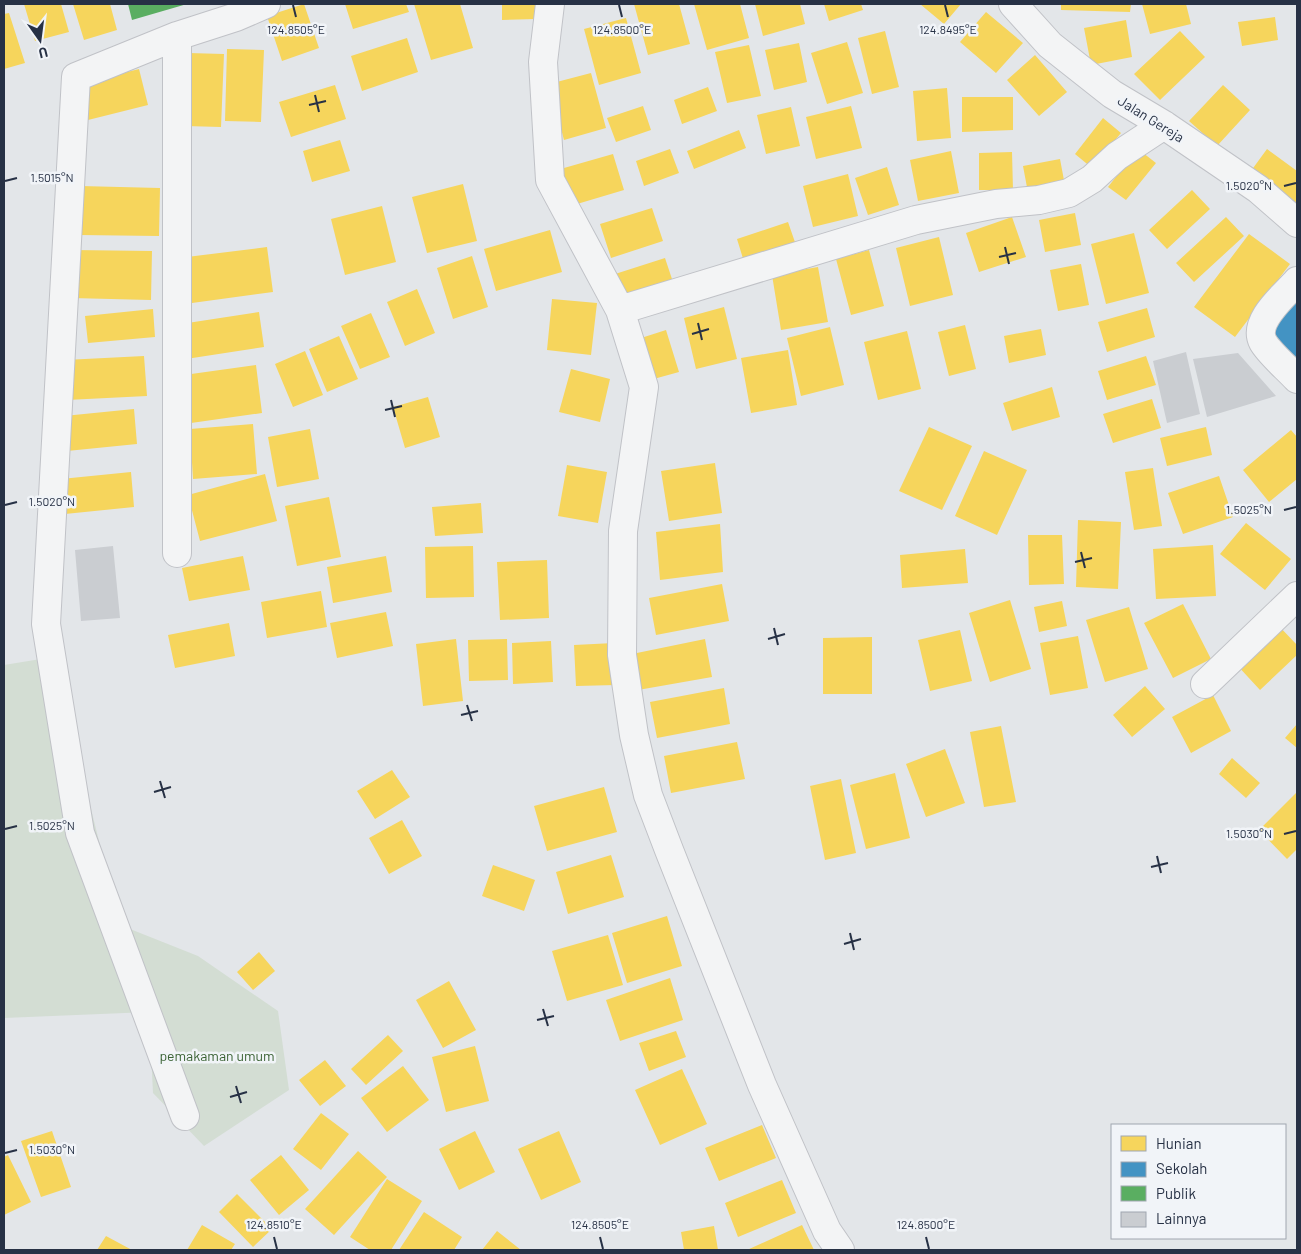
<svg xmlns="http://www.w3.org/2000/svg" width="1301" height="1254" font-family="Barlow,sans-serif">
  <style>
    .green { fill: #d3ddd3 }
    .homes { fill: #f6d55c }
    .schools { fill: #4393c3 }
    .public { fill: #5aae61 }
    .building { fill: #cacdd1 }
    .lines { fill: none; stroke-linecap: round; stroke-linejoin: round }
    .minor-casing { stroke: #c0c2c7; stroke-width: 30 }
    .minor { stroke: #f3f4f5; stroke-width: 28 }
    .ticks { fill: none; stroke: #273145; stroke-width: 2 }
    .labels { text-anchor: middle; stroke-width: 5; stroke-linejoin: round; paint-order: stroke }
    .street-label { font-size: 14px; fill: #273145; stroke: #f1f4f8 }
    .park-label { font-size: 14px; fill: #3a6233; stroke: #f1f4f8 }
    .ticks-label { font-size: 12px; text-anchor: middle; fill: #273145; stroke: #f1f4f8; stroke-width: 5; stroke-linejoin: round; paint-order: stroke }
  </style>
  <rect width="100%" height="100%" fill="#e3e6e9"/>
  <path class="green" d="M53 657 120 925 198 956 278 1011 289 1090 204 1146 153 1093 149 1012 4 1018V665Z"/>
  <path class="homes" d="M24 4H61L69 32 35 41Z
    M73 4H110L117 30 84 40Z
    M304 4 319 48 282 61 267 16Z
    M345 4H406L409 12 353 29Z
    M414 4H460L473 48 431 60Z
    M502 4H536V19L502 20Z
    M634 4H679L690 44 648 55Z
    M694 4H740L749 38 707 50Z
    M755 4H800L805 24 763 36Z
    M824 4H861L863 10 829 21Z
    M920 4H961L944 24Z
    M1061 4H1131L1130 12 1061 10Z
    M1142 4H1186L1191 24 1150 34Z
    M986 12 1023 43 996 73 960 42Z
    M9 13 25 63 4 69V14Z
    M1275 17 1278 40 1242 46 1238 22Z
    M626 18 641 73 599 85 584 29Z
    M1126 20 1132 57 1091 65 1084 28Z
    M885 31 899 87 872 94 858 38Z
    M1180 31 1205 57 1160 100 1134 74Z
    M407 38 418 72 362 91 351 56Z
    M847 42 863 93 827 104 811 53Z
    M799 43 807 82 774 90 765 50Z
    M749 45 761 96 727 103 715 52Z
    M227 49 264 50 261 122 225 121Z
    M188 53 224 54 221 127 185 126Z
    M1035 55 1067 92 1039 116 1007 80Z
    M139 69 148 105 88 120 79 84Z
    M591 73 606 128 564 140 549 84Z
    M335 85 346 119 291 137 279 102Z
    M1223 85 1250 110 1217 146 1189 121Z
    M708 87 717 111 682 124 674 100Z
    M947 88 951 138 917 141 913 91Z
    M962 97H1013V130L962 132Z
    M643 106 651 130 616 142 607 118Z
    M851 106 862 148 816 159 806 117Z
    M791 107 800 146 766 154 757 115Z
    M1103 118 1121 133 1092 168 1075 154Z
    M739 130 746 148 694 169 687 151Z
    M340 140 350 171 312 182 303 151Z
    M670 149 679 173 644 186 636 161Z
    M1138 149 1156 163 1126 200 1108 187Z
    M1267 149 1297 171V211L1248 175Z
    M951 151 959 193 918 201 910 160Z
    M1012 152 1013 190H979V153Z
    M613 154 624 190 567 207 557 170Z
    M1060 159 1066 191 1029 198 1023 166Z
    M887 167 899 205 868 215 855 178Z
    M848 174 858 216 813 227 803 186Z
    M463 184 477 241 427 253 412 197Z
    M80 186 160 188 159 236 79 235Z
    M1192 190 1210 209 1167 249 1149 230Z
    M382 206 396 262 345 275 331 219Z
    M652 208 663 241 611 258 600 224Z
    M1075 213 1081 245 1045 252 1039 220Z
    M1012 217 1026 257 979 272 966 233Z
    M1226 217 1244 236 1194 282 1176 263Z
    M788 222 797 248 745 265 737 239Z
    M550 230 562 272 496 291 484 249Z
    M1134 233 1149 293 1106 304 1091 244Z
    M1249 234 1290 264 1235 337 1194 307Z
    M939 237 953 295 910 306 896 248Z
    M267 247 273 292 192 303 187 257Z
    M72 250 152 251 151 300 71 298Z
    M869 250 884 306 851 315 836 259Z
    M472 256 488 307 453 319 437 268Z
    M665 258 675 288 623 306 612 275Z
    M1081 264 1089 305 1058 311 1050 270Z
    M818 267 828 322 781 330 772 275Z
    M417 289 435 333 405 346 387 302Z
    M552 299 597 303 591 355 547 350Z
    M724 307 737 359 696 369 684 318Z
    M1147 308 1155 337 1107 352 1098 322Z
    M153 309 155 337 88 343 85 316Z
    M259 312 264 347 186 359 181 324Z
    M371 313 390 357 360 369 341 326Z
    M965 325 976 369 949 376 938 332Z
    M830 327 844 385 801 396 787 338Z
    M1041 329 1046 355 1009 363 1004 336Z
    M666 330 679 372 650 380 638 339Z
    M907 331 921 389 878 400 864 342Z
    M339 336 358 379 327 392 309 349Z
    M788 350 797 405 751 413 741 358Z
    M305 351 323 395 293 407 275 364Z
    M144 356 147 396 67 400 65 360Z
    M1146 356 1156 385 1107 400 1098 371Z
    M256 365 262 413 191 423 184 375Z
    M571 369 610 379 600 422 559 412Z
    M1052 387 1060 417 1012 431 1003 403Z
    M428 397 440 437 405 448 393 407Z
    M1152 399 1161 428 1113 443 1103 414Z
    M134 409 137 444 67 451 64 416Z
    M253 424 257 474 193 479 190 429Z
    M929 427 972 446 942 510 899 491Z
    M1206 427 1212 455 1167 466 1160 438Z
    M310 429 319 479 277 487 268 437Z
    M1291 430 1297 437V479L1269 502 1243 470Z
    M984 451 1027 470 997 535 955 516Z
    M715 463 722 513 669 521 661 471Z
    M567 465 607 472 598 523 558 516Z
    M1153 468 1162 526 1134 530 1125 472Z
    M131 472 134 507 65 514 61 479Z
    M265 474 277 521 200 541 188 495Z
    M1219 476 1233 517 1183 534 1168 493Z
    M329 497 341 557 297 566 285 506Z
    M481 503 483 533 435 536 432 507Z
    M1078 520 1121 522 1118 589 1076 587Z
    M1246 523 1291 559 1265 590 1220 554Z
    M720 524 723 572 660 580 656 532Z
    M1028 535H1062L1064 584 1029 585Z
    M1213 545 1216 596 1156 599 1153 549Z
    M473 546 474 597 426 598 425 547Z
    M965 549 968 583 902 588 900 555Z
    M243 556 250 590 189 601 182 568Z
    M386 556 392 592 333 603 327 567Z
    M547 560 549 618 500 620 497 562Z
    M722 584 729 621 656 635 649 598Z
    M321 591 327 627 267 638 261 602Z
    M1010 600 1031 669 990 682 969 613Z
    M1062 601 1067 626 1039 632 1034 607Z
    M1183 604 1211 659 1173 678 1144 623Z
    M1129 607 1148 669 1105 682 1086 620Z
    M386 612 393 646 337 658 330 623Z
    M229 623 235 656 175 668 168 635Z
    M1278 625 1297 645V655L1260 690 1236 664Z
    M960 630 972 681 930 691 918 640Z
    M1078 636 1088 688 1050 695 1040 643Z
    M872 637V694H823V638Z
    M456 639 463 701 423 706 416 644Z
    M507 639 508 680 469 681 468 640Z
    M705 639 712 677 638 690 632 654Z
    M551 641 553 682 513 684 512 643Z
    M614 643 616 685 576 686 574 645Z
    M1145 686 1165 709 1132 737 1113 715Z
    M724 688 730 724 657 738 650 702Z
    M1213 695 1231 731 1191 753 1172 717Z
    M1297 724V748L1285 738Z
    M1001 726 1016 802 984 807 970 732Z
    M737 742 745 779 671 793 664 756Z
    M945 749 965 803 926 817 906 764Z
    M1232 758 1260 783 1246 798 1219 774Z
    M392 770 410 797 375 819 357 791Z
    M895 773 910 838 866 849 850 785Z
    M841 779 856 853 825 860 810 786Z
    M604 787 617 832 547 851 534 806Z
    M1296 793 1297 849 1287 859 1259 830Z
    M402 820 422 856 389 874 369 838Z
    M611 855 624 897 568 914 556 872Z
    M493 865 535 880 524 911 482 896Z
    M667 916 682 966 627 983 612 933Z
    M608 935 623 985 567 1001 552 951Z
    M259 952 275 971 253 990 237 972Z
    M670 978 683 1020 620 1041 606 1000Z
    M449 981 476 1030 443 1048 416 1000Z
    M676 1031 686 1057 649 1071 639 1043Z
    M388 1035 403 1051 366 1085 351 1069Z
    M475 1046 489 1101 446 1112 432 1057Z
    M325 1060 346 1086 320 1106 299 1080Z
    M403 1066 429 1100 387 1132 361 1098Z
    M682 1069 707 1124 660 1145 635 1090Z
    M321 1113 349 1134 321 1170 293 1149Z
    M762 1125 776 1158 719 1181 705 1148Z
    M52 1131 71 1187 41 1197 21 1141Z
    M475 1131 495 1172 459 1190 439 1149Z
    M559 1131 581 1182 541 1200 518 1149Z
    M358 1151 387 1177 334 1235 305 1209Z
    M8 1155 31 1202 4 1215V1157Z
    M281 1155 309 1190 279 1215 250 1180Z
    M387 1179 422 1201 391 1250H370L350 1237Z
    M782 1180 796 1213 738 1237 725 1203Z
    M237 1194 272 1229 253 1247 219 1212Z
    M424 1212 462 1237 454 1250H399Z
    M202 1225 235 1244 231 1250H187Z
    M802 1225 814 1250H747Z
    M714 1226 718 1250H684L681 1232Z
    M497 1231 521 1250H482Z
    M106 1236 132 1250H97Z"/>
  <path class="schools" d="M1297 300V371L1267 337Z"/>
  <path class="public" d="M128 4H187L132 20Z"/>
  <path class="building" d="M1186 352 1200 414 1167 423 1153 361Z
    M1238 353 1276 396 1207 417 1193 359Z
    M113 546 120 618 81 621 75 550Z"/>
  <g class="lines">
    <defs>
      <path id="minor" d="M550 4 543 62 550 180 620 310 644 387 623 531 622 655 634 735 648 795 669 850 762 1085 827 1231 840 1250
        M1013 4 1050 45 1112 94 1164 125 1258 189 1297 223
        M1297 281C1285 295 1252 321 1263 342 1269 353 1288 369 1297 379
        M620 310 916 220 996 204 1039 200 1069 193 1092 179 1117 156 1164 125
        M177 553V36
        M1205 684 1297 596
        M185 1116 80 833 46 624 76 77 177 36 236 17 266 4"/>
    </defs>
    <use href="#minor" class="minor-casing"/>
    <use href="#minor" class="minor"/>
  </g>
  <path class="ticks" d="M293 5 296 17M619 5 622 17M945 5 948 17M315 95 319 112M309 105 326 101M5 181 17 178M1284 186 1296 183M1005 247 1009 264M999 257 1016 253M698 323 702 340M692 334 709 329M391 400 395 417M385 410 402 406M5 505 17 502M1284 510 1296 507M1081 552 1085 568M1075 562 1092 558M774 628 778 645M768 639 785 634M467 705 472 721M461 715 478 711M160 781 165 798M154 792 171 787M5 829 17 826M1284 834 1296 831M1157 856 1161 873M1151 867 1168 863M850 933 854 950M844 944 861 939M543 1009 548 1026M537 1020 554 1016M236 1086 241 1103M230 1097 247 1092M5 1153 17 1150M274 1237 277 1249M600 1237 603 1249M926 1237 929 1249"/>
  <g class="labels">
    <g class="street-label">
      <text transform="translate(1151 119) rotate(32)" y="5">Jalan Gereja</text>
    </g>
    <g class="park-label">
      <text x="217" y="1061">pemakaman umum</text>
    </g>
  </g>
  <g class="ticks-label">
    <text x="296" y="34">124.8505°E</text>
    <text x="622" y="34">124.8500°E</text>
    <text x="948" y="34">124.8495°E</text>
    <text x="52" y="182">1.5015°N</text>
    <text x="1249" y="190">1.5020°N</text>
    <text x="52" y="506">1.5020°N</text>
    <text x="1249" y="514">1.5025°N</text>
    <text x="52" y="830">1.5025°N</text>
    <text x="1249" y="838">1.5030°N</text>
    <text x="52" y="1154">1.5030°N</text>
    <text x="274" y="1229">124.8510°E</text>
    <text x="600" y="1229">124.8505°E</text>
    <text x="926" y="1229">124.8500°E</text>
  </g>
  <rect width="1301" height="1254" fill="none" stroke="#273145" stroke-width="10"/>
  <rect x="1111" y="1124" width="175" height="115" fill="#f1f4f8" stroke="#a0a6b0"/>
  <rect x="1121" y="1136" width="25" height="15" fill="#f6d55c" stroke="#a0a6b0"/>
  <text x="1156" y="1149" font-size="15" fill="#273145">Hunian</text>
  <rect x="1121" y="1162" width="25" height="15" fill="#4393c3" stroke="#a0a6b0"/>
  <text x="1156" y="1174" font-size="15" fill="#273145">Sekolah</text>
  <rect x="1121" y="1186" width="25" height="15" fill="#5aae61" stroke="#a0a6b0"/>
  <text x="1156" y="1199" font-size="15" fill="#273145">Publik</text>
  <rect x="1121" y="1212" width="25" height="15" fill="#cacdd1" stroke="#a0a6b0"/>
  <text x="1156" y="1224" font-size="15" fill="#273145">Lainnya</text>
  <g transform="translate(40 40) rotate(166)" stroke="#f1f4f8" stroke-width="4" paint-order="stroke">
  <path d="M0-4L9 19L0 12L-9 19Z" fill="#273145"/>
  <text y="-8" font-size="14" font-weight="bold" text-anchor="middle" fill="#273145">U</text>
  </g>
</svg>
